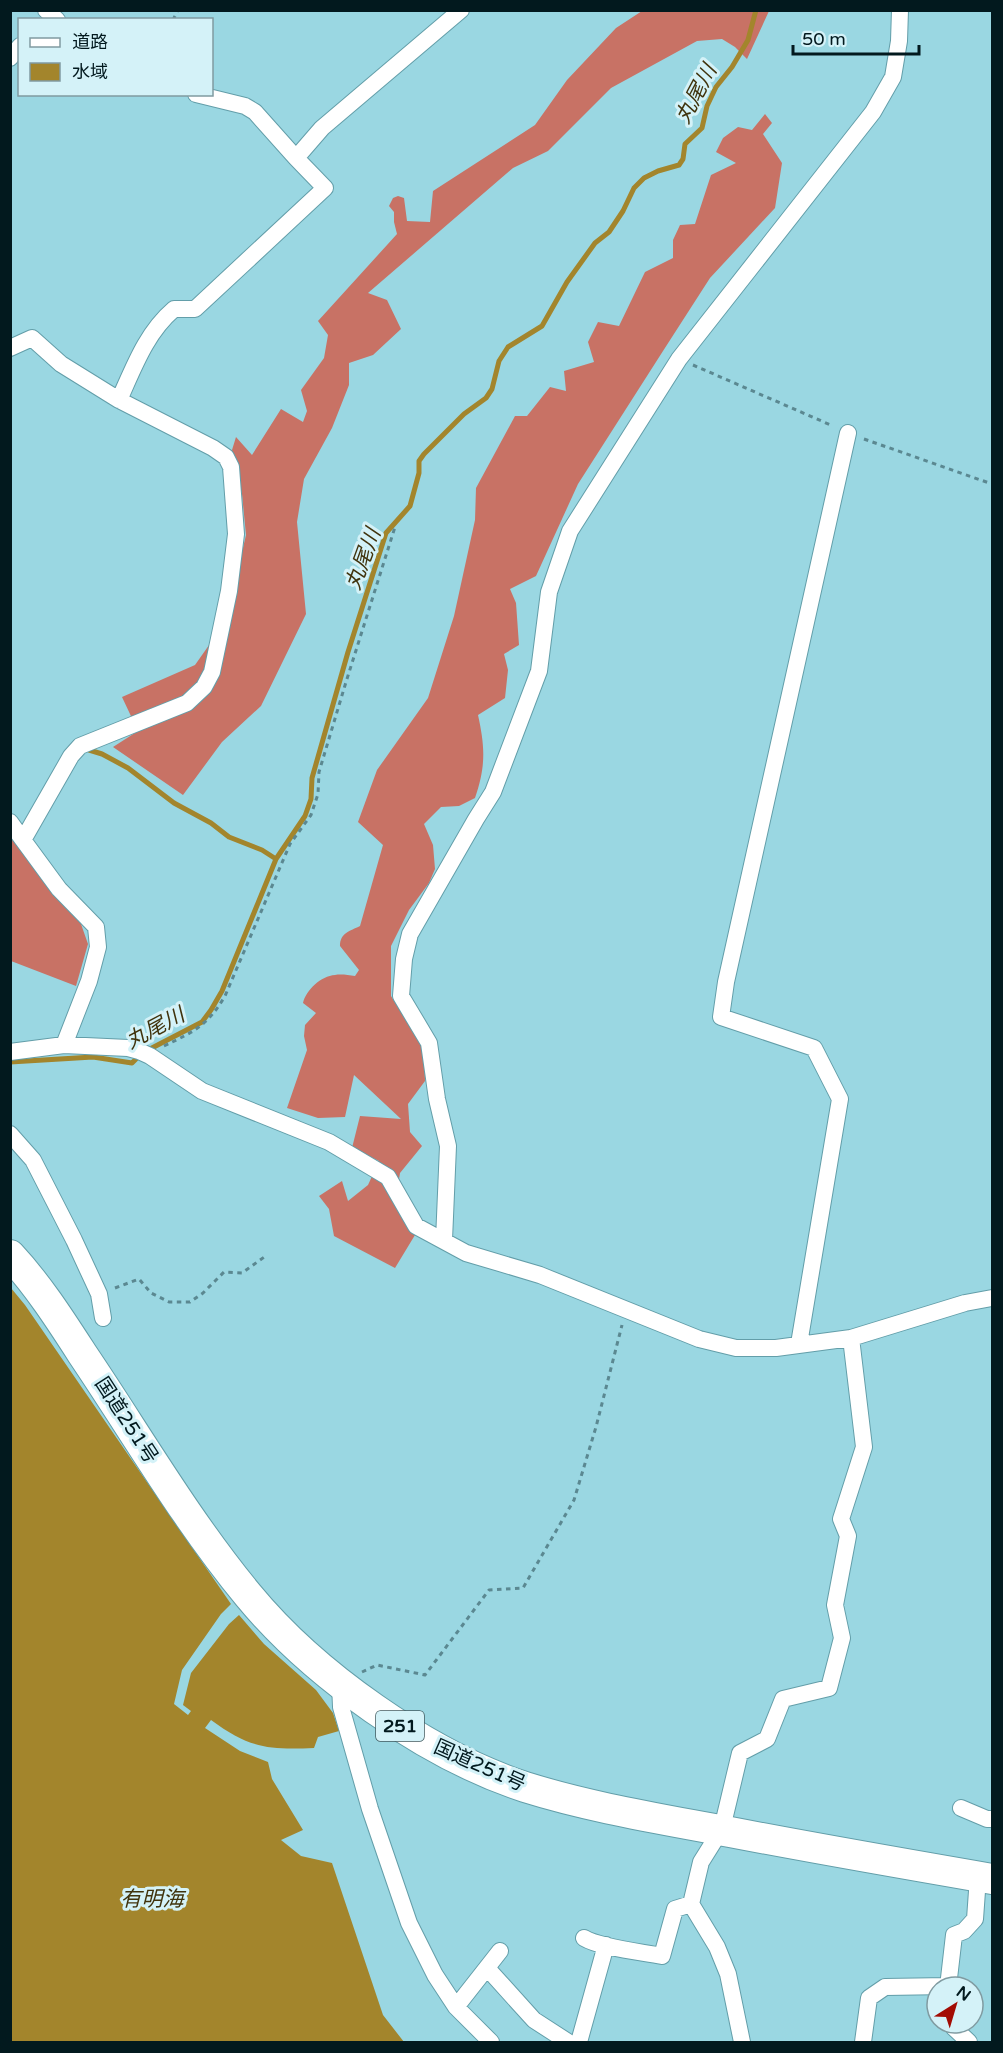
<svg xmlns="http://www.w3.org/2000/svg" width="1003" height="2053" font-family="'Varela Round','Noto Sans JP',sans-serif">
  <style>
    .forest { fill: #c87265 }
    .water { fill: #a3852c }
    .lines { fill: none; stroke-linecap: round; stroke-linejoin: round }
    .stream { stroke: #a3852c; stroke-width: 5 }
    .street-casing { stroke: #639ea9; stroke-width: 18 }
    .highway-casing { stroke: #639ea9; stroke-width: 32 }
    .path { stroke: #5b8891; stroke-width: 3; stroke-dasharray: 4.5 4.5; stroke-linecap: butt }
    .street { stroke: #fff; stroke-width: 16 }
    .highway { stroke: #fff; stroke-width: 30 }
    .labels { text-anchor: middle; stroke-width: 6; stroke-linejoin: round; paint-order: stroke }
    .shield { fill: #d4f2f8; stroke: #415a5f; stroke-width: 1.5 }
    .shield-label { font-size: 18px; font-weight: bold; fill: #02191e }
    .street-label { font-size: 20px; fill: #02191e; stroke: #d4f2f8 }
    .water-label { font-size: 21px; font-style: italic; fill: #40330d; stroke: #d4f2f8 }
  </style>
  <rect width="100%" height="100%" fill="#9ad7e2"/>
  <path class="forest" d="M642 11H769L747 59 735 47 722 39 697 41 611 88 548 151 513 168 368 293 387 300 401 329 373 355 349 363V385L332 428 304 479 297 522 306 614 261 706 222 742 183 795 113 747 138 731 122 697 195 665 226 621 246 535 242 494 232 450 236 437 252 455 281 409 303 422 307 411 301 390 324 358 328 335 318 321 397 234 394 222V212L389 206 393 198 398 196 404 198 407 221 430 222 433 191 535 125 567 80 616 28Z
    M765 114 772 123 763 134 782 163 775 208 710 278 663 351 578 484 536 576 510 589 516 603 519 645 504 654 508 670 505 698 478 715C485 747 486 766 475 798L459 806 441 807 424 824 433 845 435 869 429 883 409 910 391 946V996L424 1048 425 1081 408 1104 410 1132 422 1146 400 1173 395 1204 415 1235 395 1268 334 1236 329 1209 319 1196 342 1181 348 1201 368 1185 379 1161 352 1148 360 1116 401 1119 354 1075 345 1117 318 1118 287 1108 307 1050 304 1036 305 1025 316 1013 303 1003C306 990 321 976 335 975 341 974 348 975 355 976L359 970 340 946C340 933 350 931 360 926L383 845 358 822 377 770 428 698 454 616 475 520 476 488 515 416H527L550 387 566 391 564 371 594 362 588 342 598 322 619 326 645 272 673 258V240L680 225 695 224 711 175 736 163 716 152 723 138 738 127 752 130Z
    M10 832 23 853 81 924 88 944 76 986 11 961Z"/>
  <path class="water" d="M11 1288 25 1305 231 1604 221 1614 182 1670 174 1704 188 1715 191 1711 183 1705 191 1673 229 1624 239 1615 264 1644 316 1690 333 1713 339 1731 318 1737 314 1748C268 1750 249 1748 211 1720L205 1728 240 1751 268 1762 272 1779 303 1830 281 1840 301 1856 332 1863 383 2015 404 2042H11Z"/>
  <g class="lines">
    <path class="stream" d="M89 750 102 754 128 768 174 803 211 823 229 837 262 850 276 859
      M148 1050 202 1022 211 1010 222 991 276 859 305 816 311 799 312 778 348 652 386 533 410 506 419 473V461L424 454 464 414 486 398 492 389 499 361 508 347 542 326 567 282 595 243 609 232 623 211 634 188 644 178 658 171 679 165 683 159 685 144 702 128 707 106 716 87 732 67 748 40 756 10
      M10 1062 93 1057 132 1063 140 1055"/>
    <defs>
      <path id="street" d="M46 10 57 20
        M10 58 20 46
        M196 94 245 106 255 112 296 158
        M10 348 32 338 61 364 119 400
        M10 822 23 840
        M64 1045 89 981 98 947 96 927 59 889 23 840 71 756 80 746 187 703 204 687 212 672 229 591 236 534 231 467 226 457 213 448 119 400C134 367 146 333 174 309H195L325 188 296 158 322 128 461 10
        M10 1052 64 1045 128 1048 139 1051 150 1056 202 1091 329 1142 388 1177 416 1226 466 1253 540 1275 699 1339 736 1348H776L851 1338 965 1303 992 1298
        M10 1134 33 1160 74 1240 99 1294 103 1318
        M444 1240 448 1146 437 1099 429 1043 401 996 404 959 410 934 476 819 493 792 539 671 549 592 570 531 679 359 873 112 893 77 899 41 900 10
        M799 1344 840 1099 814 1048 721 1017 726 982 848 433
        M340 1683 341 1707 370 1809 409 1923 435 1975 456 2007 491 2042
        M961 1808 987 1819H992
        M584 1938C601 1948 642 1952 662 1956L675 1909 691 1904
        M487 1968 534 2020 568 2042
        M948 1987 954 1935 964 1931 975 1919 978 1877
        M456 2007 500 1951
        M954 2023V2028L969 2042
        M579 2042 606 1945
        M742 2042 728 1974 717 1947 691 1904 701 1862 721 1830 724 1820 740 1753 767 1739 783 1699 829 1688 842 1638 835 1605 848 1536 841 1519 864 1447 851 1338
        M863 2042 869 1998 885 1987 948 1986"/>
      <path id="highway" d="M10 1255C38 1285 61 1321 83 1355 137 1435 186 1520 248 1595 313 1674 427 1755 525 1787 592 1808 662 1819 730 1832 818 1849 905 1864 992 1879"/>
    </defs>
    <use href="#street" class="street-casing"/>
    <use href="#highway" class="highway-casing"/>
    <path class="path" d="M173 20 178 10
      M693 365 833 426
      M864 439 992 484
      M164 1046C195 1031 207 1026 225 996L290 844 311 815 318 794 319 772 346 682 395 527
      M115 1288 139 1279 151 1293 169 1302H190L203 1293 224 1272 242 1273 267 1255
      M362 1672 377 1665 425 1675 489 1590 523 1588 574 1500 596 1427 622 1325"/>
    <use href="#street" class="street"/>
    <use href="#highway" class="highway"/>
  </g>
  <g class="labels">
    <rect class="shield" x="376" y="1711" width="48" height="30" rx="4.5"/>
    <g class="shield-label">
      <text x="400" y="1732">251</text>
    </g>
    <g class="street-label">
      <text transform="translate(127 1420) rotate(57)" y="7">国道251号</text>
      <text transform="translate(480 1765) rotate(24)" y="7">国道251号</text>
    </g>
    <g class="water-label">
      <text transform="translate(696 94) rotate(-62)" y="7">丸尾川</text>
      <text transform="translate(363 559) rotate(-70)" y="7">丸尾川</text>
      <text transform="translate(155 1028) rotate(-28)" y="7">丸尾川</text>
      <text x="152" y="1906">有明海</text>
    </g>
  </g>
  <rect width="1003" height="2053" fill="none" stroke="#02191e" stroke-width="24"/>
  <rect x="18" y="18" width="195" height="78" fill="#d4f2f8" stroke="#809ba1" stroke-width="1.5"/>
  <rect x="30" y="38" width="30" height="9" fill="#ffffff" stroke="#809ba1" stroke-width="1.5"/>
  <text x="72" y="48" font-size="18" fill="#02191e">道路</text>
  <rect x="30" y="63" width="30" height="18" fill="#a3852c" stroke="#809ba1" stroke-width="1.5"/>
  <text x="72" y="78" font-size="18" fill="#02191e">水域</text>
  <g transform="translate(955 2005) rotate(37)"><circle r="28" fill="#d4f2f8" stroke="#809ba1" stroke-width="1.5"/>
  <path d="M0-4.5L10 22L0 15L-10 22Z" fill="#a30c04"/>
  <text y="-9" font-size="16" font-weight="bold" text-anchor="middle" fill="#02191e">N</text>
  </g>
  <path d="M793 45v9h126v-9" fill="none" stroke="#02191e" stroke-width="3"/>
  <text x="802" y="45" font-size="18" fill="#02191e" stroke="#d4f2f8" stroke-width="4.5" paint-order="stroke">50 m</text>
</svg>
